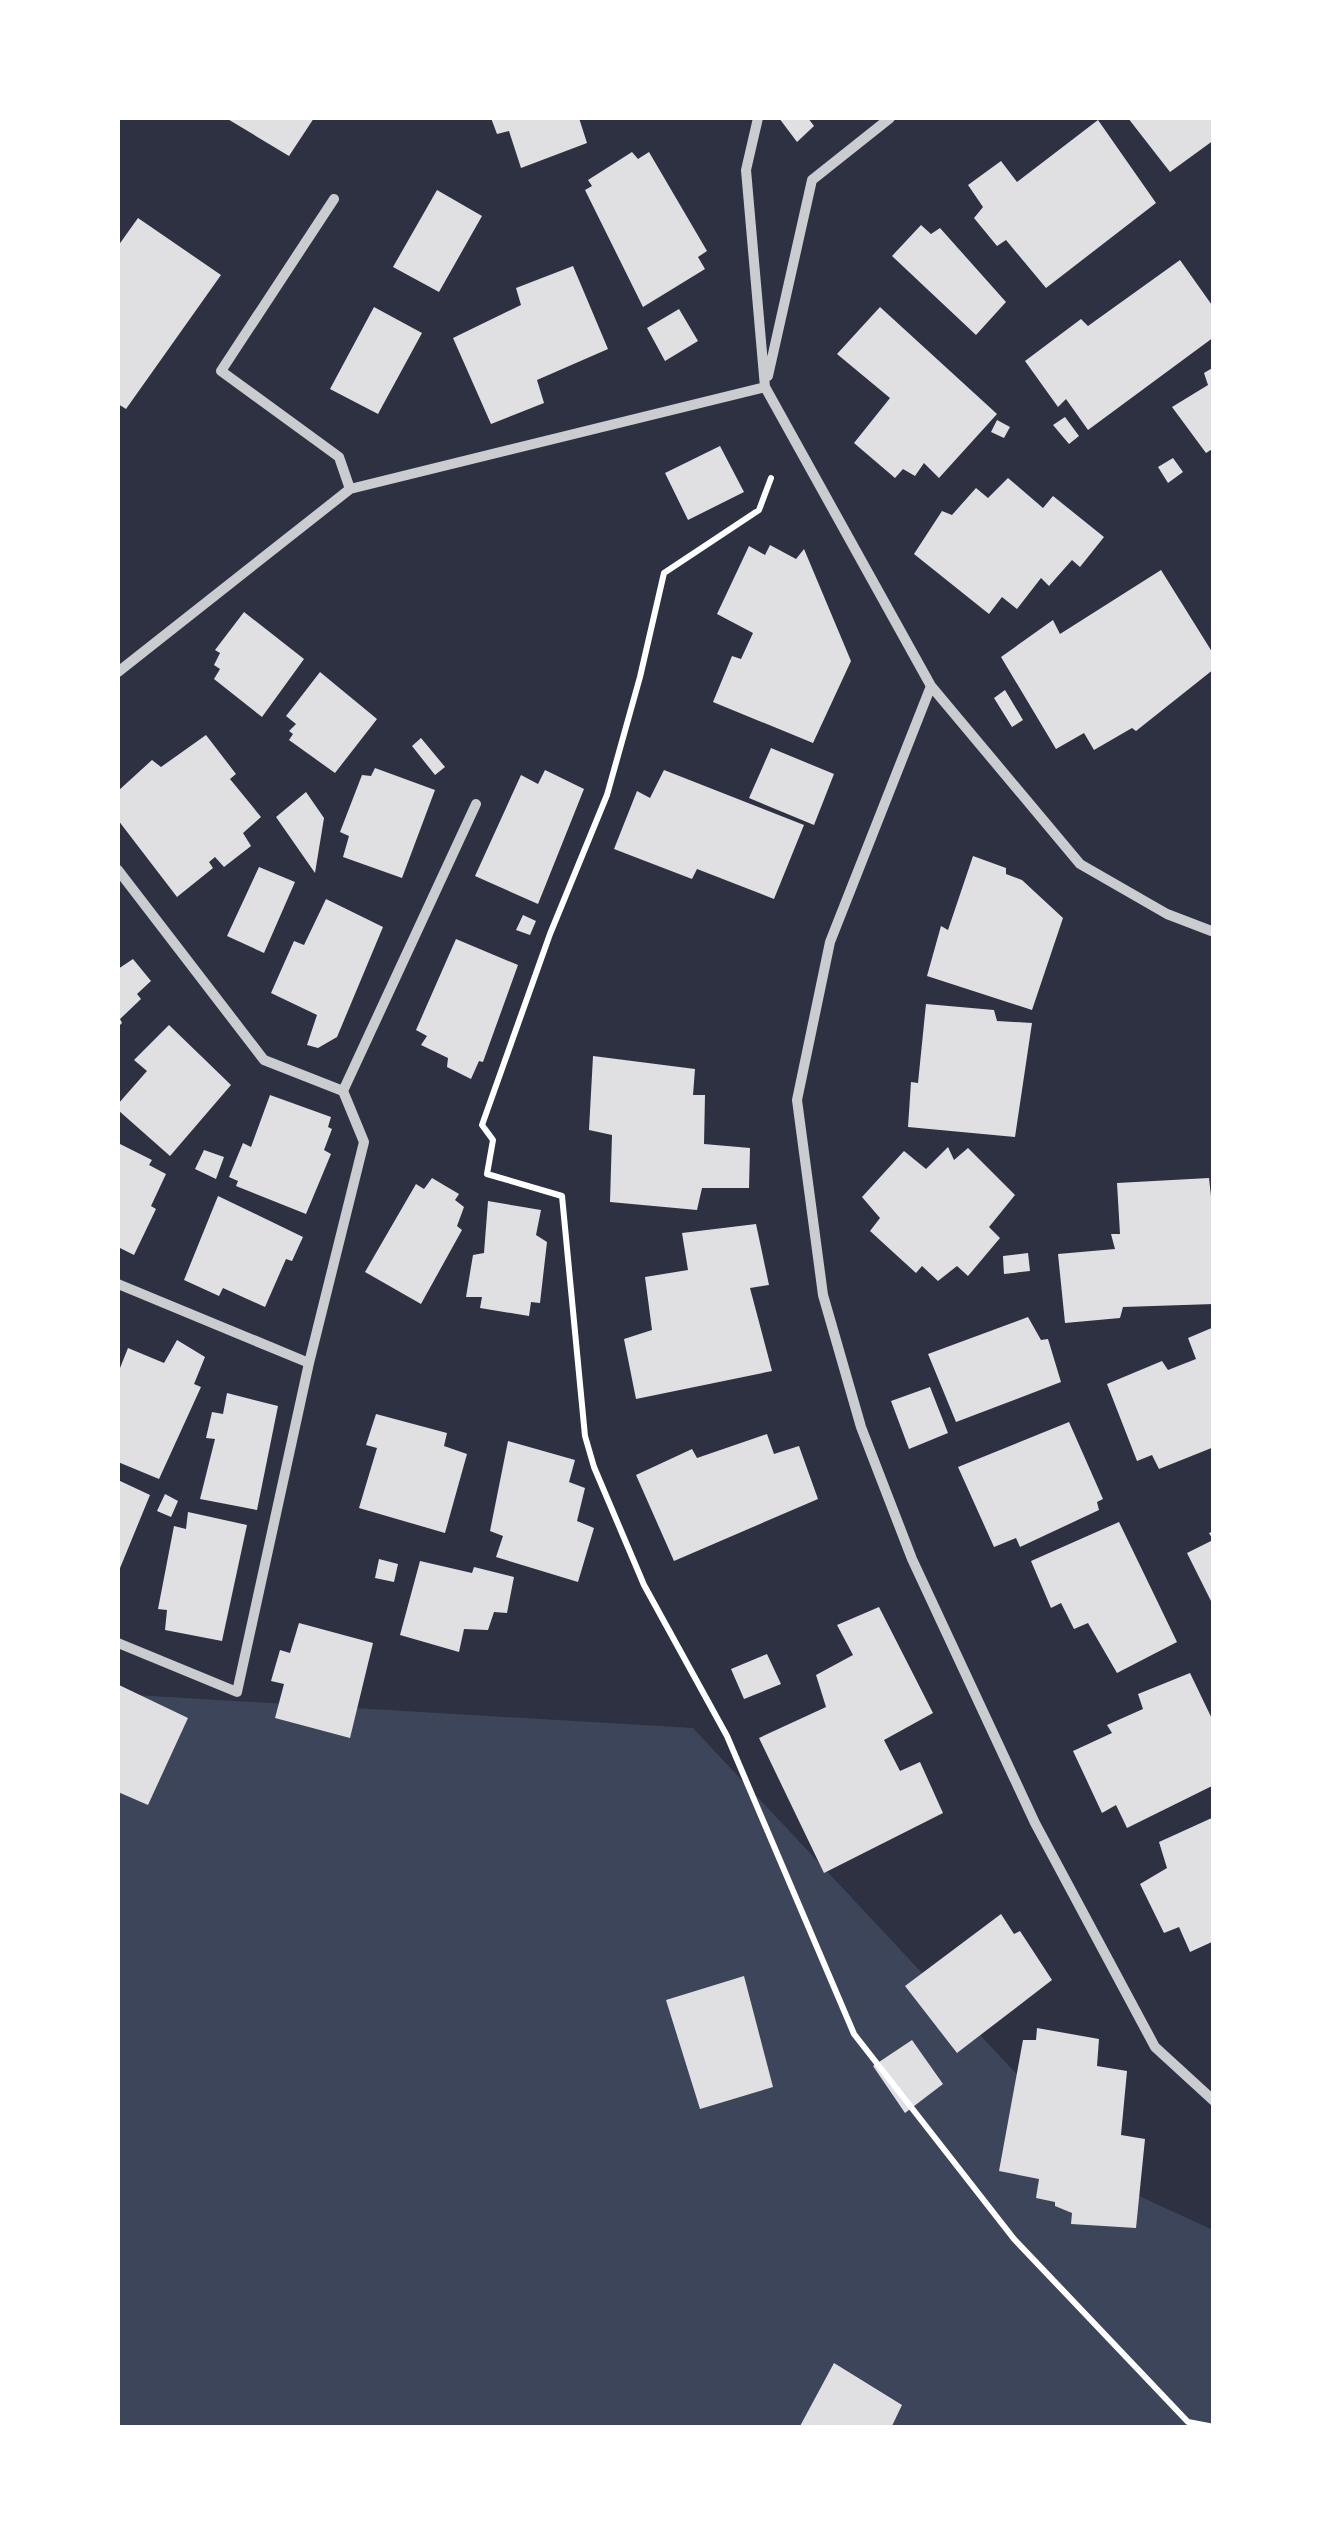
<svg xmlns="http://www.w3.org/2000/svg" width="1331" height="2545" font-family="'Source Sans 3',sans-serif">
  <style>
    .green { fill: #3c4559 }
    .building { fill: #e0e0e3 }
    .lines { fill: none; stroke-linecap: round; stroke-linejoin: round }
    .path { stroke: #fff; stroke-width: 6 }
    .minor { stroke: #caccd0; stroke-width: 10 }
  </style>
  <rect width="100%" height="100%" fill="#2d3142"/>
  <path class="green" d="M118 1694 693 1728 1124 2189 1213 2230V2427H118Z"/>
  <path class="building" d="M226 118H314L289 156Z
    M491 118H579L587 143 521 168 509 131 497 134Z
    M779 118H808L814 126 797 142Z
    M1128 118H1214V140L1170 172Z
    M1098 120 1156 203 1046 288 1006 240 997 246 974 218 983 207 968 185 1001 161 1017 182Z
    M632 152 638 159 649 152 707 251 698 257 705 269 643 307 585 190 592 186 588 180Z
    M437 190 482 216 439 292 393 267Z
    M138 218 221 275 126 409 118 404V246Z
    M921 225 931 234 940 228 1006 302 976 335 892 256Z
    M1180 260 1214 308V337L1088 430 1066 399 1058 407 1025 361 1081 319 1088 326Z
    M573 266 608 349 537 380 544 403 491 424 453 338 521 305 516 288Z
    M374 307 422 333 378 414 330 389Z
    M880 307 997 414 939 478 924 463 915 476 903 469 895 478 854 443 890 398 837 354Z
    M679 309 698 341 665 361 647 328Z
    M1214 367V448L1206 453 1172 407 1208 385 1204 373Z
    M1065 417 1079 436 1069 444 1053 425Z
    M997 420 1010 427 1004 438 991 432Z
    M720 446 744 492 688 520 665 473Z
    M1173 458 1183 472 1168 483 1158 467Z
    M1008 478 1043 508 1053 496 1104 537 1080 567 1072 560 1049 586 1041 578 1017 609 1002 597 989 614 914 554 942 511 952 515 976 488 988 498Z
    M770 545 796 559 804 549 851 661 813 743 713 702 732 656 741 659 753 633 717 614 749 546 765 555Z
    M1161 570 1214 655V669L1136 731 1132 728 1094 750 1084 733 1056 749 1001 657 1053 620 1060 634Z
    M244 612 304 659 262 717 214 679 220 669 214 665 220 653 215 650Z
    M320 672 377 719 335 773 289 740 293 734 289 731 296 724 286 716Z
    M1005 690 1023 720 1012 727 994 698Z
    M206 735 236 774 230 779 261 817 243 833 251 846 224 867 215 857 209 862 213 868 177 897 118 820V791L152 760 161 767Z
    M421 738 445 767 435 775 412 746Z
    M771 748 834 774 814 825 749 798Z
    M375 768 435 790 402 878 343 857 349 836 340 832 362 775 371 776Z
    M545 770 584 789 538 904 475 876 521 775 538 784Z
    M664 770 804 825 774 899 697 869 692 879 614 849 637 791 650 798Z
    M306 792 324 818 315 873 276 817Z
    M973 856 1006 868V874L1022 880 1063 918 1032 1010 927 976 941 926 948 930Z
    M259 867 295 882 264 953 227 936Z
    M326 899 383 927 337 1037 318 1048 307 1045 317 1015 271 993 294 941 304 945Z
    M523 915 536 921 530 935 516 930Z
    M456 939 518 965 483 1062 479 1061 471 1079 447 1067 448 1058 421 1045 427 1036 416 1030Z
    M133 959 151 981 137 994 141 999 120 1019 122 1023 118 1027V969Z
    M926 1004 994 1010 997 1021 1032 1023 1015 1137 908 1127 911 1082 918 1083Z
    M169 1025 231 1085 170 1156 118 1110V1104L147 1071 134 1060Z
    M593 1056 695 1069 693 1095H705L704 1144 750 1148 749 1188H702L697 1210 610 1202 612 1135 589 1130Z
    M270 1095 331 1117 328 1127 332 1129 324 1150 331 1154 306 1214 236 1186 238 1181 229 1177 243 1143 251 1147Z
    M118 1143 152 1160 149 1165 166 1174 151 1206 156 1209 134 1255 118 1247Z
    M948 1147 954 1160 968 1148 1015 1195 989 1227 1000 1238 968 1276 957 1266 938 1281 922 1266 916 1273 870 1231 880 1218 862 1197 904 1151 926 1169Z
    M204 1150 224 1157 216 1179 195 1169Z
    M432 1178 459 1194 455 1200 464 1207 457 1226 462 1230 421 1304 365 1272 416 1184 424 1189Z
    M1209 1178 1214 1224V1304L1123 1307 1120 1318 1065 1323 1058 1254 1115 1249 1111 1234H1120L1117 1183Z
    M218 1196 303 1237 292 1261 286 1259 265 1307 223 1288 219 1296 184 1280Z
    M488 1201 541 1210 536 1235 547 1242 540 1303 531 1302 529 1316 480 1308 482 1297H466L473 1255 484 1253Z
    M756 1224 769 1285 750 1288 772 1371 636 1399 624 1339 652 1330 645 1277 688 1270 682 1233Z
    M1028 1253 1030 1271 1004 1274 1003 1256Z
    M1028 1317 1041 1340 1048 1339 1061 1382 956 1422 928 1354Z
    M1214 1327V1447L1159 1469 1152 1455 1137 1461 1107 1384 1162 1361 1168 1370 1196 1359 1188 1338Z
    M177 1340 205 1357 194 1384 201 1387 159 1479 118 1462V1373L128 1348 164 1363Z
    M930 1387 948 1433 909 1449 891 1401Z
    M227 1393 278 1406 257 1510 200 1499 215 1439 206 1438 212 1412 223 1414Z
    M376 1414 447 1433 444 1446 467 1454 445 1533 359 1508 377 1448 366 1445Z
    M1069 1422 1103 1499 1097 1502 1099 1510 1020 1547 1016 1538 994 1547 958 1467Z
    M767 1434 774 1454 799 1446 818 1499 674 1561 636 1475 692 1449 697 1458Z
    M508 1441 575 1460 569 1482 585 1488 577 1521 594 1528 578 1582 496 1557 503 1536 490 1531Z
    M118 1480 150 1495 118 1573Z
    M165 1494 178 1501 171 1517 157 1511Z
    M188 1512 247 1525 222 1641 165 1630 167 1610 158 1609 174 1526 186 1529Z
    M1119 1522 1177 1642 1117 1673 1088 1623 1074 1629 1061 1603 1051 1608 1031 1561Z
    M1214 1531V1607L1187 1553 1213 1540 1209 1533Z
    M379 1559 398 1564 394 1582 375 1578Z
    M420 1561 472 1573 474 1567 514 1577 507 1613 494 1612 488 1630 464 1629 459 1652 400 1635Z
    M879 1607 933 1713 884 1740 900 1771 920 1762 943 1813 824 1873 759 1738 826 1707 816 1675 853 1655 837 1625Z
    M299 1623 373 1643 350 1738 275 1718 284 1684 271 1681 280 1650 290 1653Z
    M767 1654 781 1684 744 1699 731 1669Z
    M1190 1673 1214 1723V1785L1127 1828 1116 1805 1102 1813 1073 1751 1112 1733 1107 1725 1143 1709 1138 1694Z
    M119 1685 188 1718 148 1805 118 1792Z
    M1214 1817V1941L1190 1952 1179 1927 1164 1933 1140 1884 1167 1868 1159 1842Z
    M1001 1914 1014 1934 1020 1931 1052 1980 957 2053 905 1986Z
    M744 1976 773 2087 700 2109 666 2000Z
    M1037 2028 1099 2039 1097 2066 1127 2071 1121 2135 1145 2139 1136 2228 1071 2224 1072 2213 1055 2206V2202L1036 2198 1039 2179 999 2171 1023 2040H1036Z
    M912 2040 943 2084 905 2113 873 2066Z
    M834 2363 902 2405 891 2428H799Z"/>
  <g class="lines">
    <path class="path" d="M771 478 759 510 664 573 640 677 607 795 550 934 482 1125 493 1140 487 1174 562 1196 585 1436 594 1467 644 1585 727 1736 854 2034 1014 2239 1188 2422 1214 2427"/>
    <path class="minor" d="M758 118 746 170 765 387 931 686 1080 864 1167 914 1214 932
      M334 199 221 371 339 457 350 489
      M768 376 812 180 890 118
      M118 672 350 489 765 387
      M931 686 830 942 797 1100 823 1295 861 1427 912 1559 1035 1823 1155 2047 1214 2101
      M118 870 264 1060 343 1091 364 1142 309 1363 118 1284
      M343 1091 476 804
      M118 1643 237 1692 309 1363"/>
  </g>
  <rect width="1331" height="2545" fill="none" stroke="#ffffff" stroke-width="240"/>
</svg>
